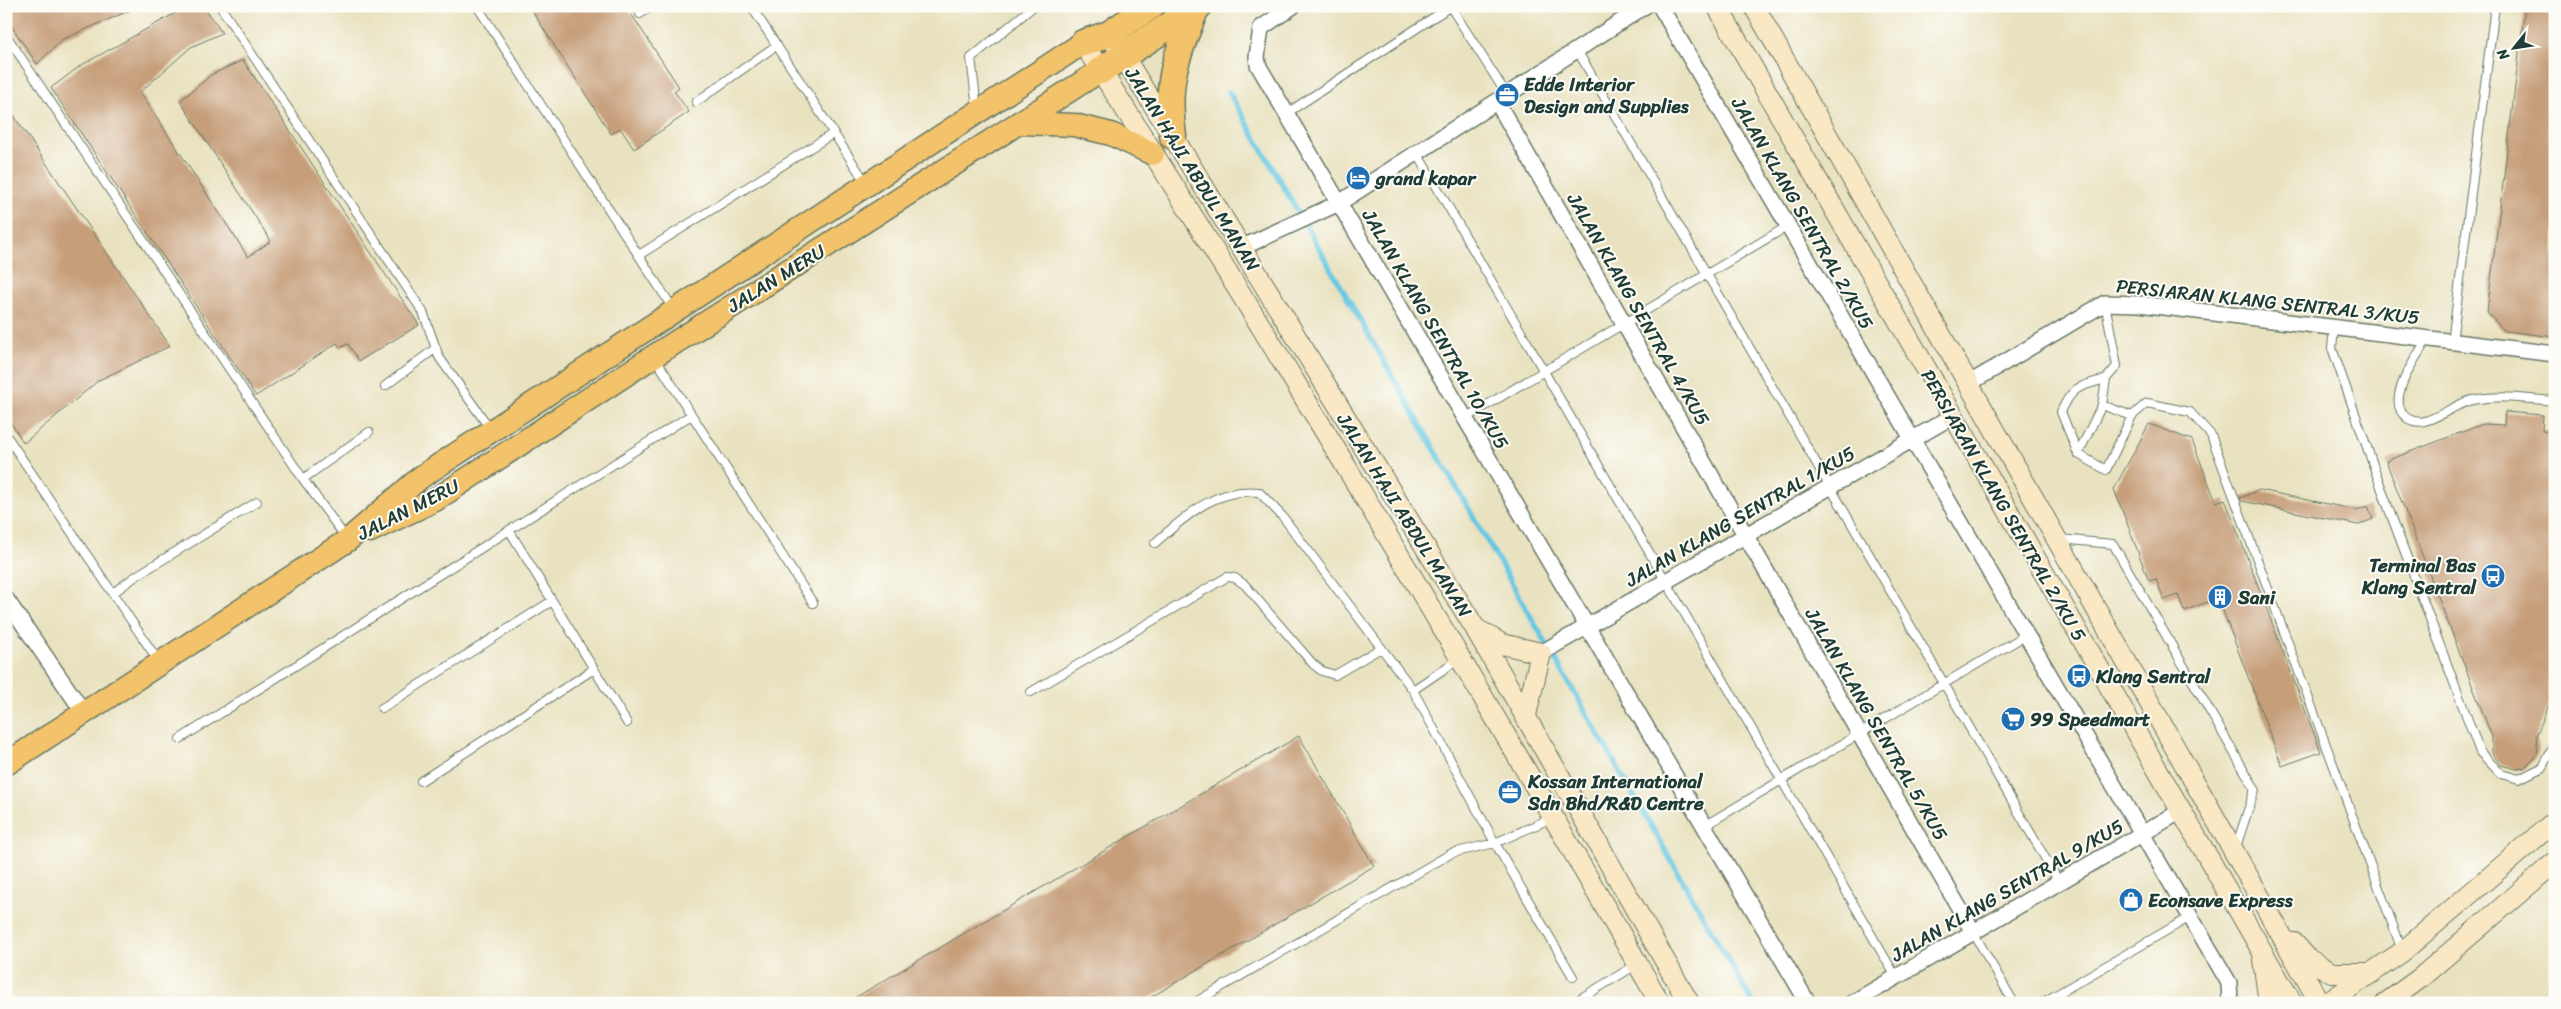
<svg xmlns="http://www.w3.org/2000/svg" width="2561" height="1009" font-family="Sriracha,sans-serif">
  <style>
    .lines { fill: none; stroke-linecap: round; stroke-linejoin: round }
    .stream { stroke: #64c7e2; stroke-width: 5.5 }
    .building { fill: #c69e79 }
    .lane-casing { stroke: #667765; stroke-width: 10 }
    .street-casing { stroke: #667765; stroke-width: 18 }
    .secondary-casing { stroke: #667765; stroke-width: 22 }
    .primary-casing { stroke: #667765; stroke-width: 25 }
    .highway-casing { stroke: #667765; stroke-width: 29 }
    .lane { stroke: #fff; stroke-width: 8 }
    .street { stroke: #fff; stroke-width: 15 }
    .secondary { stroke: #fae7c3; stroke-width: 20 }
    .primary { stroke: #f2c36a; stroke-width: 22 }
    .highway { stroke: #f2c36a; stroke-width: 26 }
    .labels { text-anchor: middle; stroke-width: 4; stroke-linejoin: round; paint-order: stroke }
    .poi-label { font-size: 19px; font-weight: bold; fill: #1f3d34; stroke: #fdfcf7; text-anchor: start }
    .street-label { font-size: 19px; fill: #1f3d34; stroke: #fdfcf7 }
  </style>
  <rect width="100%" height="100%" fill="#fdfcf7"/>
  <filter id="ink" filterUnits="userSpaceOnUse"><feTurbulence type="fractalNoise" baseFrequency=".02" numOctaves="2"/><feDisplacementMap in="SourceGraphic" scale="10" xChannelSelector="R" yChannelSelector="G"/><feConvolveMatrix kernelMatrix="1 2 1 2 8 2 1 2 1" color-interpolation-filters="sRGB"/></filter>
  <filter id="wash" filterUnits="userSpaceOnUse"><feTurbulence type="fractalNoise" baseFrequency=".0096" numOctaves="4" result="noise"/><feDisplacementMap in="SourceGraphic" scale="20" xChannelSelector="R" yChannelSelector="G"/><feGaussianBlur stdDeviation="1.12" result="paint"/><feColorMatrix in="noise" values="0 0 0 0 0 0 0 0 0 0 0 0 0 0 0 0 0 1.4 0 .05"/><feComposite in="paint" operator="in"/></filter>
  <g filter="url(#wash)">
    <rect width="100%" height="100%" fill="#e9e2c0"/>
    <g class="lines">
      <path class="stream" d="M1229 92 1753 1003"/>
    </g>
    <g id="blocks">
      <path class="building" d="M6 6H140L63 39 37 64 6 18Z
        M188 6H204L222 33 191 47 140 92 248 257 271 241 180 101 211 75 243 60 419 325 359 361 348 344 340 348 337 343 256 396 51 88 80 66Z
        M529 6H626L679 87 674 91 689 112 634 149 620 128 611 134Z
        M2525 6H2555V337L2504 331 2487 312Z
        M6 104 170 346 99 380 24 443 6 416Z
        M2505 412 2543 415 2542 431 2555 432V691L2536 736 2538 751 2535 758 2524 768 2516 769 2501 765 2492 753V737L2386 461 2483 424 2504 425Z
        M2149 424 2192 440 2216 502 2225 499 2321 752 2282 766 2218 598 2184 611 2178 595 2164 600 2156 579 2149 581 2114 489Z
        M2259 490 2357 510 2368 506 2373 519 2358 525 2242 501 2240 498Z
        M1299 736 1374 866 1141 1003H846Z"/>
    </g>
  </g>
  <g filter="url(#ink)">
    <use href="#blocks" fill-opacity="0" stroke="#667765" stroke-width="1"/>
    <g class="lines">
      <defs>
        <path id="lane" d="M220 6 423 312 439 357 491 430
          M477 6 674 310
          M751 6 866 183
          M1450 6 1507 95
          M640 14 651 6
          M6 35 303 479 346 538
          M1577 50 2059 882
          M696 102 777 45
          M977 108 971 58 1034 6
          M1287 113 1451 6
          M1417 153 1896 977
          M639 255 834 133
          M2105 303 2117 366 2106 379 2102 405 2078 454 2061 412C2072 386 2080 386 2106 379
          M2334 328 2332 348 2388 507 2480 752 2501 774 2519 779 2543 767 2555 744
          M2427 339C2417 357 2383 401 2407 418 2412 421 2418 423 2425 421 2443 416 2459 401 2478 399 2503 395 2529 399 2555 401
          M2452 342 2495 6
          M655 358 813 603
          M385 386 436 348
          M2102 405 2132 416
          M1465 418 1788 226
          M6 435 159 662
          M2078 454 2106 470 2132 416 2147 403 2190 412 2211 435 2402 950
          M303 479 369 432
          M509 530 627 723
          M2060 539 2113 544 2255 789 2236 847
          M1155 543C1185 517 1215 487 1259 492L1283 517 1413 690
          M113 593 136 576 257 502
          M1459 659 1413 690 1495 843 1573 977
          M1031 692 1227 577 1235 578 1245 585 1313 664 1322 671 1335 675 1381 648
          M382 708 552 601
          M180 739 691 415
          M421 781 594 669
          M1704 826 2026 635
          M1973 932 2014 1003
          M1194 1003 1452 853 1495 843 1552 818
          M1573 1003 1636 965
          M2042 1003 2190 917"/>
        <path id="street" d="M1293 6 1261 28 1257 57 1258 65 1808 1003
          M1660 6 2229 983 2230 1003
          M1497 102 1973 932
          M1241 248 1339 203 1645 6
          M1968 384 2105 303 2139 304 2555 354
          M6 599 84 713
          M1541 653 1953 416
          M1852 1003 2181 811"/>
        <path id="secondary" d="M1717 6 2292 1003
          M1754 6 2320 1003
          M1083 43C1285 357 1475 679 1660 1003
          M1116 44 1475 628 1689 1003
          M1476 629 1502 644 1541 653 1526 715
          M2294 943 2308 959 2332 973H2372
          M2263 960 2269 1003
          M2327 1003 2402 952 2555 821
          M2386 1003 2419 979 2555 862"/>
        <path id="primary" d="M1021 123 1074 125 1111 134 1153 154
          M370 531 435 500 654 356 1100 71
          M6 764 348 540 421 477 1083 43"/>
        <path id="highway" d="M1083 43 1109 34 1151 6
          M1100 71 1198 7
          M1173 136C1165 82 1176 57 1196 8"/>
      </defs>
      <use href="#lane" class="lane-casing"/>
      <use href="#street" class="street-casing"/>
      <use href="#secondary" class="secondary-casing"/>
      <use href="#primary" class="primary-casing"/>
      <use href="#highway" class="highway-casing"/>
      <use href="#lane" class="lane"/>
      <use href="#street" class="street"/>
      <use href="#secondary" class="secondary"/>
      <use href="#primary" class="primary"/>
      <use href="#highway" class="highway"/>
    </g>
  </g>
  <defs>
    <symbol id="office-disc" viewBox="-11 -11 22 22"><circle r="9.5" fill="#1f6fb2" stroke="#fdfcf7"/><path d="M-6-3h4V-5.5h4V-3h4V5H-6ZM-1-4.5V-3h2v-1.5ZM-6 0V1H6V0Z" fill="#fff"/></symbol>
    <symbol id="hotel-disc" viewBox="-11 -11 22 22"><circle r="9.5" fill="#1f6fb2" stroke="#fdfcf7"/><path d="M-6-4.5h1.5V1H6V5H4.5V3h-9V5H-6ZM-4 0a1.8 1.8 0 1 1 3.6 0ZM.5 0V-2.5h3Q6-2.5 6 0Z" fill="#fff"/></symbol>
    <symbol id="bus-disc" viewBox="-11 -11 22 22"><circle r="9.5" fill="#1f6fb2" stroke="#fdfcf7"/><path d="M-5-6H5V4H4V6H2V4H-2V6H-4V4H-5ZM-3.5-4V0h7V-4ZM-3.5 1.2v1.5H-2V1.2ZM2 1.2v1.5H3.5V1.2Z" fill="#fff"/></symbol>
    <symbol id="building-disc" viewBox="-11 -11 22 22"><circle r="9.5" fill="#1f6fb2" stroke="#fdfcf7"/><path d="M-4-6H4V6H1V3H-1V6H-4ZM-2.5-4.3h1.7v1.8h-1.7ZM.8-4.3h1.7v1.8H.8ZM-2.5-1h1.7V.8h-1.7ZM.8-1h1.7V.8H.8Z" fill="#fff"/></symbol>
    <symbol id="supermarket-disc" viewBox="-11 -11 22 22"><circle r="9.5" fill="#1f6fb2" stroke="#fdfcf7"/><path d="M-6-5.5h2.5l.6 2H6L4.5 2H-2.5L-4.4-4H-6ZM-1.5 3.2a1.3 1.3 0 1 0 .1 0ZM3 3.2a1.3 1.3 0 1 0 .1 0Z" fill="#fff"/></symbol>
    <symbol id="shop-disc" viewBox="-11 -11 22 22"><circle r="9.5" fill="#1f6fb2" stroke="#fdfcf7"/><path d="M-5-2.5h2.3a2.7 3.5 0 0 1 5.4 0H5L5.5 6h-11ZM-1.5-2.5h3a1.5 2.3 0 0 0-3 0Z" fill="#fff"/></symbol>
  </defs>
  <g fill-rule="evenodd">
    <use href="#office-disc" x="1493" y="81" width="28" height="28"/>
    <use href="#hotel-disc" x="1344" y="164" width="28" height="28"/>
    <use href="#bus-disc" x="2479" y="562" width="28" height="28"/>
    <use href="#building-disc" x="2206" y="583" width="28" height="28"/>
    <use href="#bus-disc" x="2065" y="662" width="28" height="28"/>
    <use href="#supermarket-disc" x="1999" y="705" width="28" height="28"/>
    <use href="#office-disc" x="1496" y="778" width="28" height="28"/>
    <use href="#shop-disc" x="2117" y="886" width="28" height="28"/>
  </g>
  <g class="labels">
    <g class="poi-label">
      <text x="1524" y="91">Edde Interior<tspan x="1524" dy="22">Design and Supplies</tspan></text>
      <text x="1376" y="185">grand kapar</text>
      <text x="2476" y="572" text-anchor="end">Terminal Bas<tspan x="2476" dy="22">Klang Sentral</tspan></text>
      <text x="2238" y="604">Sani</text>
      <text x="2096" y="683">Klang Sentral</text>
      <text x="2030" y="726">99 Speedmart</text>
      <text x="1528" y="788">Kossan International<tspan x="1528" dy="22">Sdn Bhd/R&amp;D Centre</tspan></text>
      <text x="2148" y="907">Econsave Express</text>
    </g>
    <g class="street-label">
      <text transform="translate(1193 169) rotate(58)" y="7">JALAN HAJI ABDUL MANAN</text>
      <text transform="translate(1803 213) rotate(60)" y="7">JALAN KLANG SENTRAL 2/KU5</text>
      <text transform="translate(776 278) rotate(-32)" y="7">JALAN MERU</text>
      <text transform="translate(2268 301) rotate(6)" y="7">PERSIARAN KLANG SENTRAL 3/KU5</text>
      <text transform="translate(1639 309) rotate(60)" y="7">JALAN KLANG SENTRAL 4/KU5</text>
      <text transform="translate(1436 329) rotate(60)" y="7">JALAN KLANG SENTRAL 10/KU5</text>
      <text transform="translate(2004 505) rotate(60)" y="7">PERSIARAN KLANG SENTRAL 2/KU 5</text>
      <text transform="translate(408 509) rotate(-27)" y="7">JALAN MERU</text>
      <text transform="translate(1405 515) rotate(58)" y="7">JALAN HAJI ABDUL MANAN</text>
      <text transform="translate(1740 516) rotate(-30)" y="7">JALAN KLANG SENTRAL 1/KU5</text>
      <text transform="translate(1877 724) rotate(60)" y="7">JALAN KLANG SENTRAL 5/KU5</text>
      <text transform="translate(2007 890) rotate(-30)" y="7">JALAN KLANG SENTRAL 9/KU5</text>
    </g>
  </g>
  <rect width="2561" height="1009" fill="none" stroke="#fdfcf7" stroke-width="25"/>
  <g transform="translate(2514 48) rotate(240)" stroke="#fdfcf7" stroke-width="4" paint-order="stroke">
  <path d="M0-4L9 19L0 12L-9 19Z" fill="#1f3d34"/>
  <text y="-8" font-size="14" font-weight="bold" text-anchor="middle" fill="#1f3d34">N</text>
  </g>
</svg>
